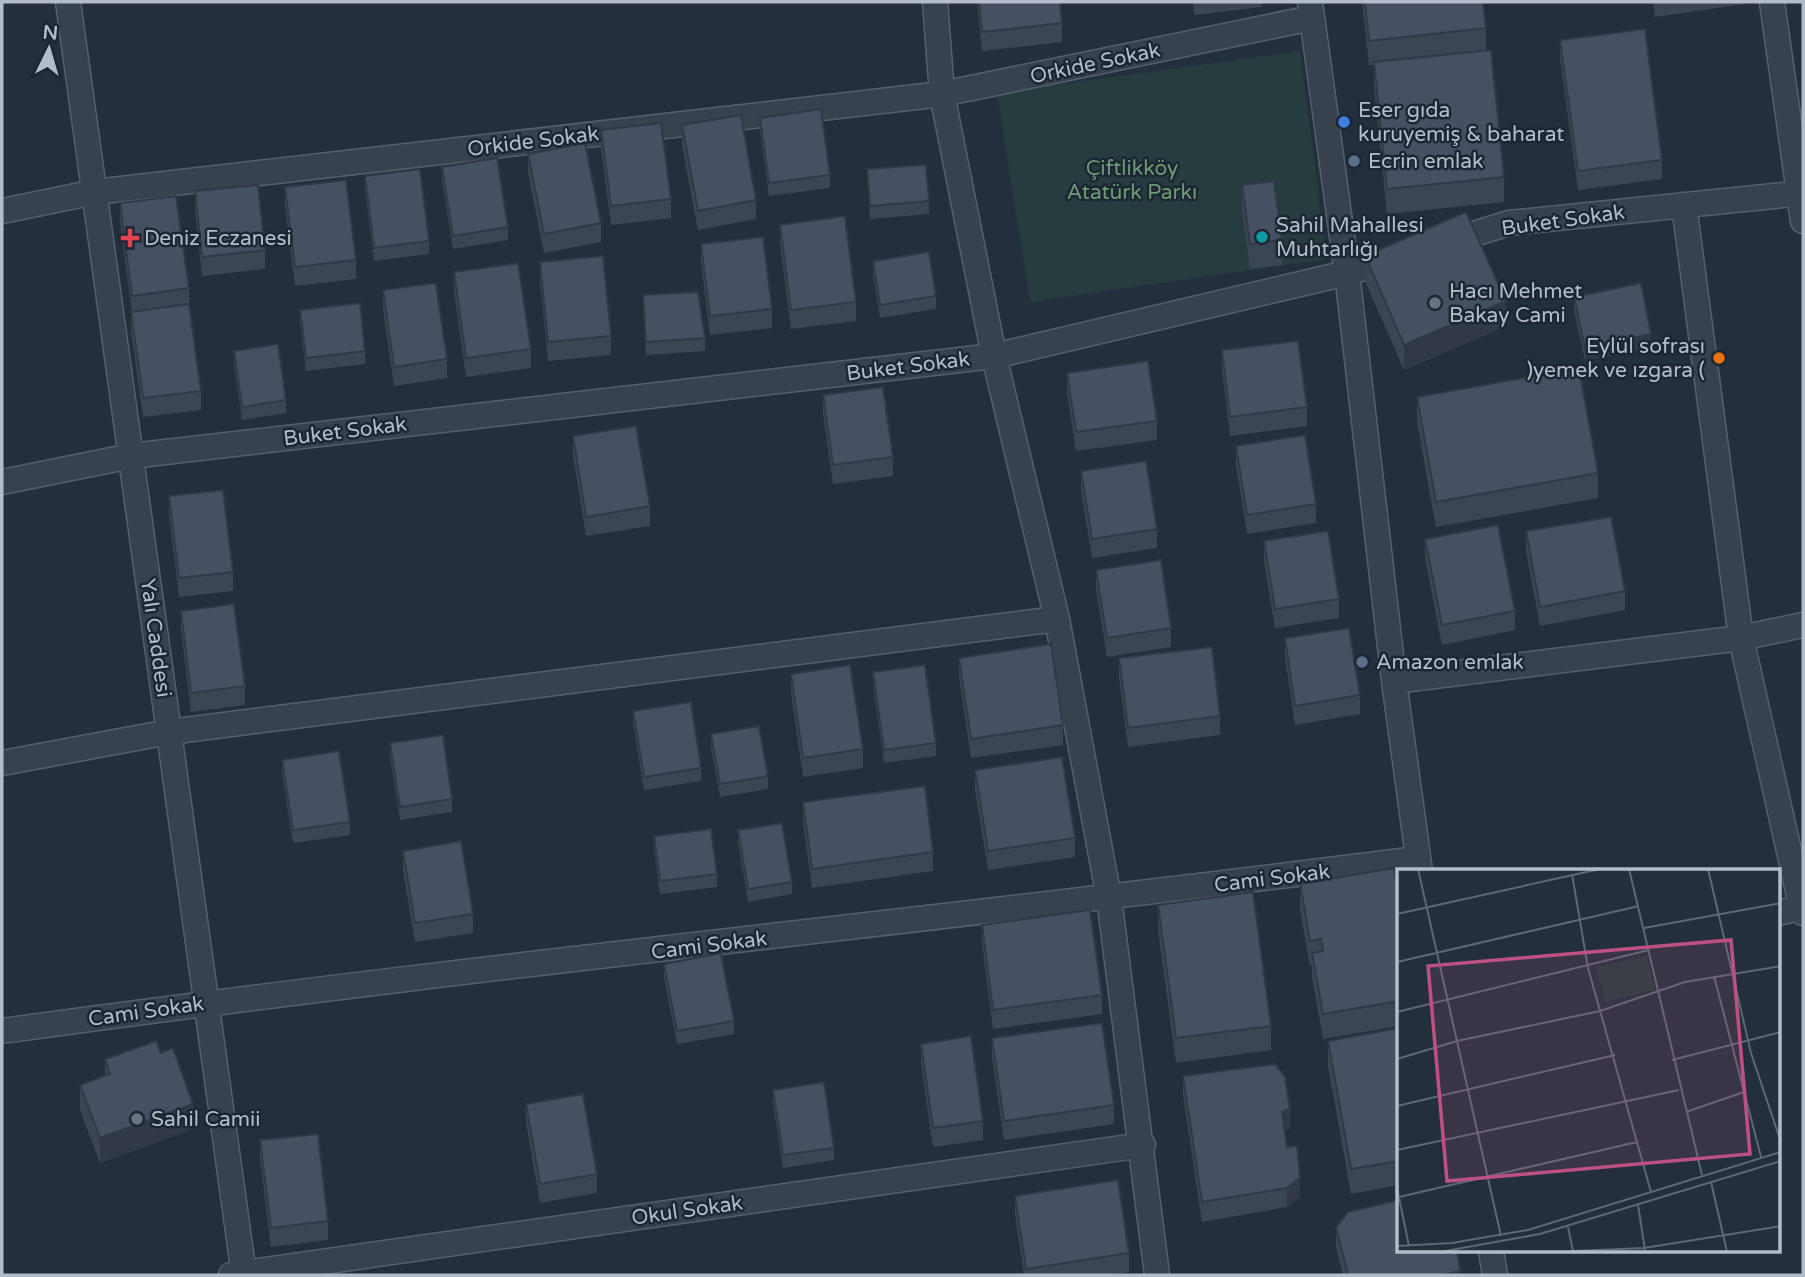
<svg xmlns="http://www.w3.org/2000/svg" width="1805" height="1277" font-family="'Varela Round',sans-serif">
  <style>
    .green { fill: #263c3f }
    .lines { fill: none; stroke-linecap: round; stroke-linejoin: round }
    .minor-casing { stroke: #565f6c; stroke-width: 27 }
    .minor { stroke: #38414e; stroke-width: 24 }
    .wall { fill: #3b4654 }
    .shaded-wall { fill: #303945 }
    .building { fill: #455162; stroke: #303945; stroke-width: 2 }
    .shop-dot { fill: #3f7fe0; stroke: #1d2633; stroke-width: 2.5 }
    .service-dot { fill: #5c6f8a; stroke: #1d2633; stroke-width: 2.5 }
    .culture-dot { fill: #0f9aa8; stroke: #1d2633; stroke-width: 2.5 }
    .health-dot { fill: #e0444e; stroke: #1d2633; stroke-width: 2.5 }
    .worship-dot { fill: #6b7280; stroke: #1d2633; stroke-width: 2.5 }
    .food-dot { fill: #e8710a; stroke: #1d2633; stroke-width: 2.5 }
    .labels { text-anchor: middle; stroke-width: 5; stroke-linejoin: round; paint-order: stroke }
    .street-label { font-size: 21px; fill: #b4bcc9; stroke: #1d2633 }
    .poi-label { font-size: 21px; fill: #b4bcc9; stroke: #1d2633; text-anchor: start }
    .park-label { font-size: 21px; fill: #6b9a76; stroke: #1d2633 }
    .inset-road { fill: none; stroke: #5e6776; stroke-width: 2 }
    .view { fill: #bd5182; fill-opacity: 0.15; stroke: #bd5182; stroke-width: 3.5 }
    .inset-edge { fill: none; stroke: #b4bcc9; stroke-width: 3.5 }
  </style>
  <rect width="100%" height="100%" fill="#242f3e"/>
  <path class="green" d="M1300 51 1327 259 1030 302 997 93Z"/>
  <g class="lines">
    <defs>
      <path id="minor" d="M68 2 244 1275
        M935 2 942 94 994 356 1057 619 1109 898 1157 1275
        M1310 2 1347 273 1394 681 1420 871
        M1772 2 1803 221
        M1684 205 1741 638 1803 913
        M2 211 95 192 942 94 1312 18
        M1445 243 1509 223 1803 193
        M2 482 131 456 994 356 1347 273 1396 258
        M1394 681 1741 638 1803 625
        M2 763 169 732 1057 619
        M1779 913 1802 907
        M2 1031C473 966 946 919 1417 859
        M1491 1251 1495 1275
        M231 1275 1143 1145"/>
    </defs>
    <use href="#minor" class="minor-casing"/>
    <use href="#minor" class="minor"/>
  </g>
  <path class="wall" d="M977 2H1060L1062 23V42L982 51Z
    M1193 2H1262V7L1194 15Z
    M1362 2H1483L1486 28V50L1504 177V202L1387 214 1374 86V65H1369Z
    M1653 2H1744V4L1655 17Z
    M1560 40 1662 160V179L1578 190 1560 59Z
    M760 118 830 175V188L769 196 760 131Z
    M682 125 756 200V219L698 230 682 145Z
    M601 130 671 199V218L611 225 601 149Z
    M528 154 601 223V242L544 253 528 173Z
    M442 167 508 227V240L453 249 442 180Z
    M867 169 929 201V214L870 219Z
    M365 176 429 241V254L374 261 365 189Z
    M1242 185 1282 240V265L1250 269 1242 210Z
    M285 187 356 260V279L295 286 285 206Z
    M195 191 265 250V269L202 276 195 210Z
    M120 203 189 288V304L201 391V410L143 417 131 331V312H132L120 222Z
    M780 225 856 302V321L791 329 780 244Z
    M701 244 772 309V328L710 335 701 263Z
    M1365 256 1506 326 1404 370 1365 281Z
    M873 261 936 296V309L880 318 873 274Z
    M540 262 611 336V355L548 361 540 281Z
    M454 272 531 349V368L466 377 454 291Z
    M383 290 447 359V378L394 386 383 309Z
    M643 295 705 338V351L646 355Z
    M1574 297 1651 347 1585 361 1574 310Z
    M300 310 365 351V364L306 371 300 323Z
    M1222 350 1307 407V426L1230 436 1222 369Z
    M234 351 286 400V413L242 420 234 364Z
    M1067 373 1157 421V440L1076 451 1067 392Z
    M823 395 893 457V476L833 484 823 414Z
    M1417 397 1598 473V498L1436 527 1417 422Z
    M573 436 650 506V526L586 536 573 455Z
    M1236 446 1316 504V523L1247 534 1236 465Z
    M1081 471 1157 529V548L1092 558 1081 490Z
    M169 496 233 572V591L179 597 169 515Z
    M1526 531 1625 591V610L1540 626 1526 551Z
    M1425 539 1515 611V630L1442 645 1425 558Z
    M1264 541 1339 599V618L1275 628 1264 561Z
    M1096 570 1171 628V647L1107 657 1096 589Z
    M181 611 245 686V705L191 712 181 630Z
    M1285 638 1360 695V714L1295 725 1285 657Z
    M959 658 1063 725V745L971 758 959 677Z
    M1119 658 1220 716V735L1128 747 1119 678Z
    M873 672 936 743V756L884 763 873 685Z
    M791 674 863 749V768L803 777 791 693Z
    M633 711 701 768V781L644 790 633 724Z
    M711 734 768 776V789L720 797 711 747Z
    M390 743 452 799V812L400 820 390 756Z
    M282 760 350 822V835L293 843 282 773Z
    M975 770 1075 838V857L988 870 975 790Z
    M803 802 933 852V871L812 888 803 822Z
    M738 830 792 882V894L748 902 738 843Z
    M654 836 717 874V887L660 894 654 849Z
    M403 851 473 914V933L415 942 403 870Z
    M1300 884 1399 897V1026L1323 1039 1312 977V965L1310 966 1300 909Z
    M1158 905 1271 1026V1050L1176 1063 1158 930Z
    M982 925 1102 995V1014L993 1029 982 944Z
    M664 964 734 1021V1034L677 1044 664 977Z
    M1399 1028V1185L1351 1194 1328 1066V1041Z
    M992 1038 1114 1105V1124L1004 1140 992 1057Z
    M921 1044 983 1121V1140L933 1147 921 1063Z
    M161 1053 193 1129 100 1163 80 1110V1085L105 1076V1059Z
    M1183 1076 1290 1128 1285 1130 1287 1147 1300 1197 1287 1207 1202 1222 1183 1095Z
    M773 1090 834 1148V1160L783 1168 773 1103Z
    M526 1104 597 1174V1193L540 1203 526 1123Z
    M260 1140 328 1221V1240L271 1247 260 1159Z
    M1015 1196 1129 1253V1272L1110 1275H1024L1015 1215Z
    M1336 1228 1460 1275H1343L1336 1247Z"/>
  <path class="shaded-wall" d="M1506 301V326L1404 370V345Z
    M1651 334V347L1585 361V348Z
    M193 1104V1129L100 1163V1138Z
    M1290 1109V1128L1282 1131V1112Z
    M1300 1178V1197L1287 1207V1188Z
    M1460 1271V1275H1443Z"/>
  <path class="building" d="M979 2H1060L1062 23 982 32Z
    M1365 2H1483L1486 28 1369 41Z
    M1645 29 1662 160 1578 171 1560 40Z
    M1491 50 1504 177 1387 189 1374 62Z
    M821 109 830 175 769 183 760 118Z
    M741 115 756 200 698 211 682 125Z
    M661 123 671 199 611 206 601 130Z
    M585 143 601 223 544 234 528 154Z
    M497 158 508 227 453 236 442 167Z
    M926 165 929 201 870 206 867 169Z
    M420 169 429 241 374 248 365 176Z
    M346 180 356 260 295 267 285 187Z
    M1274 181 1282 240 1250 244 1242 185Z
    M258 185 265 250 202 257 195 191Z
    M176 196 189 288 132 296 120 203Z
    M1466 212 1506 301 1404 345 1365 256Z
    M845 216 856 302 791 310 780 225Z
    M763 237 772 309 710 316 701 244Z
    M929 252 936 296 880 305 873 261Z
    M603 256 611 336 548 342 540 262Z
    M518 263 531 349 466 358 454 272Z
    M436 283 447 359 394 367 383 290Z
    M1641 283 1651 334 1585 348 1574 297Z
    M698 292 705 338 646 342 643 295Z
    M360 303 365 351 306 358 300 310Z
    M189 304 201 391 143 398 131 312Z
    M1298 341 1307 407 1230 417 1222 350Z
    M278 344 286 400 242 407 234 351Z
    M1148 361 1157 421 1076 432 1067 373Z
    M1579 368 1598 473 1436 502 1417 397Z
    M883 387 893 457 833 465 823 395Z
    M636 426 650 506 586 517 573 436Z
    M1305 435 1316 504 1247 515 1236 446Z
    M1146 461 1157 529 1092 539 1081 471Z
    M223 490 233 572 179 578 169 496Z
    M1611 517 1625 591 1540 607 1526 531Z
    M1498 525 1515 611 1442 625 1425 539Z
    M1328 531 1339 599 1275 609 1264 541Z
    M1161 560 1171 628 1107 638 1096 570Z
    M234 604 245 686 191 693 181 611Z
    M1349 628 1360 695 1295 706 1285 638Z
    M1051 644 1063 725 971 739 959 658Z
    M1212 647 1220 716 1128 728 1119 658Z
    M850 665 863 749 803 758 791 674Z
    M925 665 936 743 884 750 873 672Z
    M691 702 701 768 644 777 633 711Z
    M759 726 768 776 720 784 711 734Z
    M443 735 452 799 400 807 390 743Z
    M339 751 350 822 293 830 282 760Z
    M1062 757 1075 838 988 851 975 770Z
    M925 786 933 852 812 869 803 802Z
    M782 823 792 882 748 889 738 830Z
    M711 829 717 874 660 881 654 836Z
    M461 841 473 914 415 923 403 851Z
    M1394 868 1399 897V1001L1323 1014 1312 953 1323 951 1321 939 1310 941 1300 884Z
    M1253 892 1271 1026 1176 1038 1158 905Z
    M1090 910 1102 995 993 1010 982 925Z
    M721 953 734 1021 677 1031 664 964Z
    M1102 1023 1114 1105 1004 1121 992 1038Z
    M1399 1028V1161L1351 1169 1328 1041Z
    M971 1036 983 1121 933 1128 921 1044Z
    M156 1041 161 1053 173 1048 193 1104 100 1138 80 1085 110 1074 105 1059Z
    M1275 1064 1285 1077 1290 1109 1282 1112 1287 1147 1297 1146 1300 1178 1287 1188 1202 1202 1183 1076Z
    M824 1082 834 1148 783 1155 773 1090Z
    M583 1094 597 1174 540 1184 526 1104Z
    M318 1134 328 1221 271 1228 260 1140Z
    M1118 1180 1129 1253 1026 1269 1015 1196Z
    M1399 1200V1251H1457L1460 1271 1443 1275H1348L1336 1228 1348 1212Z"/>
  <circle class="shop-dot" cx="1344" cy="122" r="7"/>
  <g class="service-dot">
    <circle cx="1354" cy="161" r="7"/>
    <circle cx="1362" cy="662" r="7"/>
  </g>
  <circle class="culture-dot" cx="1262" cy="237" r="7"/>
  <path class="health-dot" d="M126.5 227.5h7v7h7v7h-7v7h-7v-7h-7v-7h7z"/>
  <g class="worship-dot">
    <circle cx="1435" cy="303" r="7"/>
    <circle cx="137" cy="1119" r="7"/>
  </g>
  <circle class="food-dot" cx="1719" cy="358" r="7"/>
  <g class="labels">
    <g class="street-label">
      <text transform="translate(1095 63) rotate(-12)" y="7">Orkide Sokak</text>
      <text transform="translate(533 141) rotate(-7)" y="7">Orkide Sokak</text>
      <text transform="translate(1563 220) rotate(-8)" y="7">Buket Sokak</text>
      <text transform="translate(908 366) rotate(-7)" y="7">Buket Sokak</text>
      <text transform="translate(345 431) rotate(-7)" y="7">Buket Sokak</text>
      <text transform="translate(156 638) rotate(82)" y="7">Yalı Caddesi</text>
      <text transform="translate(1272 878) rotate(-7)" y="7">Cami Sokak</text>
      <text transform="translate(709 945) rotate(-7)" y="7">Cami Sokak</text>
      <text transform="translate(146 1011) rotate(-8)" y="7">Cami Sokak</text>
      <text transform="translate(687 1210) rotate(-8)" y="7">Okul Sokak</text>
    </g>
    <g class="poi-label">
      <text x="1358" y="117">Eser gıda<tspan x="1358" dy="24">kuruyemiş &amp; baharat</tspan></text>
      <text x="1368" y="168">Ecrin emlak</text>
      <text x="1276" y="232">Sahil Mahallesi<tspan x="1276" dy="24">Muhtarlığı</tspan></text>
      <text x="144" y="245">Deniz Eczanesi</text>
      <text x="1449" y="298">Hacı Mehmet<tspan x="1449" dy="24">Bakay Cami</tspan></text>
      <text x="1705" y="353" text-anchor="end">Eylül sofrası<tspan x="1705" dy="24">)yemek ve ızgara (</tspan></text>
      <text x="1376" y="669">Amazon emlak</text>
      <text x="151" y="1126">Sahil Camii</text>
    </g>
    <g class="park-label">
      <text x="1132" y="175">Çiftlikköy<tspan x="1132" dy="24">Atatürk Parkı</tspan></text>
    </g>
  </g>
  <g transform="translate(1397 869)">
    <rect width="383" height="383" fill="#242f3e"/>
    <path d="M250 87 258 121 208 133 200 98Z" fill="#263c3f"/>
    <path class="inset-road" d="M21 0 104 367M232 0 305 306M311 0 354 184 384 273M175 5 191 99 254 323M0 45 203 0M247 59 384 34M0 93 242 37M317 107 364 288M0 143 252 81M0 190 60 172 203 142 288 113 384 97M275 191 384 163M0 237 218 186M289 243 347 223M0 281 282 221M314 313 330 383M0 319 12 377M2 328 240 273M241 336 248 381M171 358 176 382M0 377 55 374 131 361 384 283M176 382 247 379 384 357M43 383 143 365 384 292"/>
    <path class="view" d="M334 71 353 285 50 312 31 97Z"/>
    <rect width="383" height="383" class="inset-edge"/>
  </g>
  <rect width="1805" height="1277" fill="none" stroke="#b4bcc9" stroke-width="7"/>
  <g transform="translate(49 49) rotate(5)" stroke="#1d2633" stroke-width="5" paint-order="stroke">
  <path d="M0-5L12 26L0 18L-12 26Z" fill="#b4bcc9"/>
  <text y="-10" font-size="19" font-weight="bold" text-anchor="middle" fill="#b4bcc9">N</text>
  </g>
</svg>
